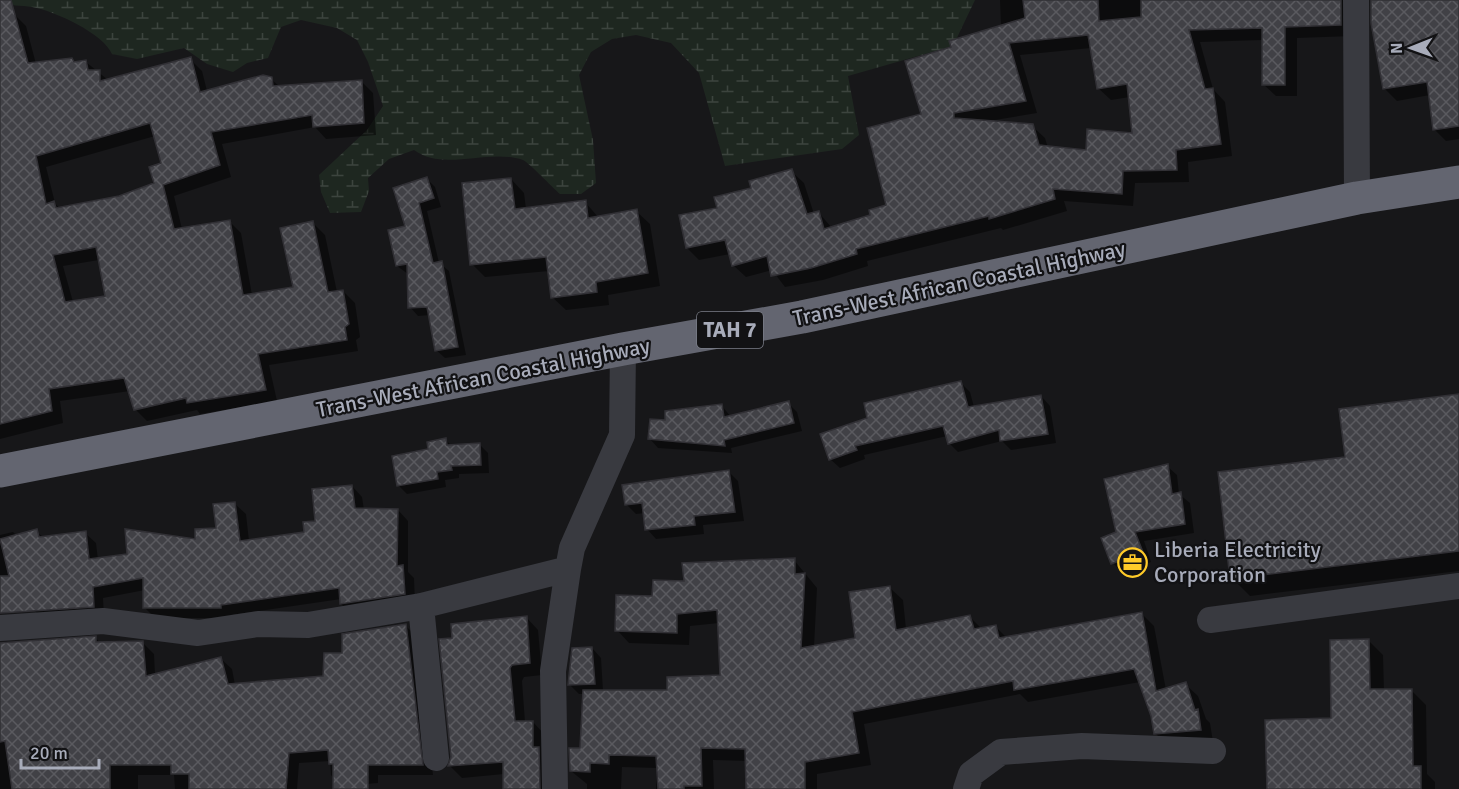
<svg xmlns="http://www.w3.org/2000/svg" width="1459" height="789" font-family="Signika,sans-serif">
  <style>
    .wetland { fill: url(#wetland-marsh) }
    .shadow { fill: #0007; fill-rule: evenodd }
    .building { fill: url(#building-cross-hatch); stroke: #313035; stroke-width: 1.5; fill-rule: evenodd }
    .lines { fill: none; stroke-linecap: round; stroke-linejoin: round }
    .minor { stroke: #393a40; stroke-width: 26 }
    .highway { stroke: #636570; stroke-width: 33 }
    .labels { text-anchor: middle; stroke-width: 4.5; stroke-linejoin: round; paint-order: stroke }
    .shield { fill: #121214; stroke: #7b7e88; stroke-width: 1.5 }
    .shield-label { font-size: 21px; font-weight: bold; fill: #a8acba }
    .street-label { font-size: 22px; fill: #a8acba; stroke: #121214 }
    .poi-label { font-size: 22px; fill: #a8acba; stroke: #121214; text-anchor: start }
  </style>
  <defs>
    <pattern id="wetland-marsh" width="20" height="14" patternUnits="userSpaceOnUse" patternTransform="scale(1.5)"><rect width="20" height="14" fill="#1e2720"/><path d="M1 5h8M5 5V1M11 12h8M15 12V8" fill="none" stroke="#3c443e"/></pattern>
    <pattern id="building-cross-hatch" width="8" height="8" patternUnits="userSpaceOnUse" patternTransform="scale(1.5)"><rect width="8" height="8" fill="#414146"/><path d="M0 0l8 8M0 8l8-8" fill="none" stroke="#5a5a5f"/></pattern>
  </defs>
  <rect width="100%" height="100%" fill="#171719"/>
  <path class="wetland" d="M0 0H975L953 46 848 76 859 135 842 149 725 166 699 73 671 43 636 35 612 39 591 52 579 75 593 140 596 183 581 194H560C553 188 527 161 523 160 488 148 444 172 414 150L389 159 368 178 369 191 361 212 330 213 321 192 319 175 367 130 383 106 368 62 357 40 337 28 301 20 281 27 268 58 247 63 233 72 207 64 184 48 137 59 112 54C104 34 55 11 32 7 22 5 9 7 0 0Z"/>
  <path class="shadow" d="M1000 0H1363L1353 36 1297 38V96H1276L1263 84V40L1200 42 1213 89 1225 102 1232 156 1188 162 1189 182 1135 183 1133 206 1064 201 1067 211 1003 230 1001 228 867 261 868 266 823 280 785 287 772 270 746 277 733 265 730 254 699 260 687 248 719 209 791 171 804 183 814 214 819 213 832 228 872 216 888 207 953 48 1001 26ZM1091 48 1098 88 1111 100 1130 97 1133 134 1087 151 1048 148 1045 138 1032 126 989 121 1037 113 1020 55Z
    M1372 0H1459V139L1446 141 1434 129 1430 95 1397 101 1384 88Z
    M14 14 26 26 36 64 86 62 108 80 190 59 202 71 207 91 271 79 280 87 361 81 373 93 376 135 326 139 315 127 222 144 231 177 174 196 182 229 229 221 241 233 252 295 294 288 313 223 325 235 337 292 343 291 355 303 360 337 356 340 358 351 269 365 277 401 200 414 197 410 147 421 135 409 130 391 60 401 63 423 0 439V18ZM155 136 162 164 156 184 119 197 60 209 55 203 46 167ZM99 260 106 297 73 302 63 266Z
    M427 179 435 187 441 207 427 211 439 263 449 271 466 355 445 358 436 350 430 315 418 316 410 307 408 274 397 266 407 227Z
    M511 179 524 193 526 209 585 202 599 218 636 211 650 224 660 286 608 295 609 305 566 310 552 297 549 271 485 277 472 264Z
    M960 382 970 392 974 407 1041 396 1050 406 1056 443 1011 450 1002 441 958 452 949 443 947 436 864 455 865 459 840 468 830 459Z
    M1459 396V571L1250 596 1232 578 1346 458Z
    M788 403 797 412 802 431 731 448 732 453 658 448 650 439 667 421 722 406 731 417Z
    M445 439 452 446 480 445 488 453 489 473 459 474V478L445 480 446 487 407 494 398 485 429 451Z
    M1167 466 1177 475 1179 494 1190 503 1194 533 1144 541 1151 562 1122 573 1113 563 1117 533Z
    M728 471 738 481 744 521 703 525 704 534 656 539 647 529 645 513 636 514 626 504Z
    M352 486 362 497 364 510H398L408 521V572L414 578 415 604 352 614 341 604V599L231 615V618H155L145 608V590L103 598 104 617 45 621 34 610 23 573 0 576V535L13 532 17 536 36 531 44 538 85 533 96 543 98 560 197 541 217 530 235 504 246 514 249 541 306 533Z
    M794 560 817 588 814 647 856 639 890 588 903 600 906 629 970 617 982 629 996 627 1007 638 1142 614 1154 626 1166 690 1185 684 1198 696 1206 719 1210 723 1213 742 1168 746 1155 733 1153 716 1140 682 1028 702 1020 694 864 724 871 765 817 774V789H747V761L713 760 714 789H656L657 768 622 767 621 789H587V784L571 771 582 750 584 694H579L570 685 592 648 601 658 603 691H669L722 677 719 623 690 626 689 645 629 643 617 630 654 598 685 582Z
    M526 617 538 630 542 675 524 677 522 681 525 722H533L545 735 552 789H504V774L462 778 450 766 452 757 454 640Z
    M405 625 416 636 433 775H378V783L341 786 331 775 330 761 299 763 297 789H175L174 775H138V789H0V644L96 638 101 644 143 643 154 654 155 675 221 659 232 669 235 685 324 678 343 655Z
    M1369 641 1383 655 1384 691H1412L1426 705 1427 774 1435 782V789H1269L1333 719Z"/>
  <path class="building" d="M0 0H11L28 63 72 58 74 62 86 60 88 70H100V81L191 57 200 92 263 75 272 77 273 86 362 80 364 123 313 127 312 115 211 132 220 165 163 185 174 229 230 220 243 295 293 287 280 228 313 221 328 292 343 290 349 324 345 327 347 340 258 354 266 390 187 403 186 398 134 410 124 378 49 389 52 411 0 424ZM150 123 161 163 149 167 154 183 119 196 56 208 54 201 46 204 36 156ZM96 247 105 296 65 302 53 255Z
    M1023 0H1098L1099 21 1141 17V0H1341V25L1285 27V85H1262V28L1189 30 1205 89 1213 88 1221 144 1176 150 1177 170 1123 171 1122 194 1053 189 1055 199 989 219V216L856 249 857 254 811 268 771 276 767 256 732 266 725 240 686 248 679 215 717 208 714 197 751 188 749 181 792 169 807 214 819 211 824 229 870 215 869 210 886 205 867 128 921 114 905 61 951 47 949 41 1025 18ZM1088 35 1097 89 1127 84 1132 133 1087 129 1086 150 1039 145 1033 124 954 118V113L1026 101 1009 43Z
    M1371 0H1459V126L1433 130 1427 82 1383 89 1371 23Z
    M427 177 434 198 419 203 433 263 442 261 458 347 435 351 427 307 408 308 407 264 396 266 388 230 405 226 393 188Z
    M511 178 515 209 586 200 588 218 637 209 648 273 596 282 597 292 551 298 546 257 470 265 462 183Z
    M961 381 968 407 1041 395 1048 434 1000 441 999 430 948 444 943 426 855 446 857 450 829 460 820 434 867 418 864 403Z
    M1459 394V551L1230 579 1218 472 1345 457 1339 409Z
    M789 401 794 423 724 440 725 446 648 439 650 419 665 420V411L722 404 724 417Z
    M446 438 447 445 480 443 481 465 451 466 452 470 437 472 438 479 397 486 392 456 428 449 427 442Z
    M1168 464 1172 494 1181 492 1185 524 1135 532 1143 552 1111 564 1101 538 1116 532 1104 479Z
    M729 470 735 512 694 516 695 525 645 530 642 503 625 505 622 485Z
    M352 485 355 508 398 509 397 566 403 565 405 594 340 604 339 588 221 605V608H143V578L93 587 94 607 0 613V576H9L0 539 37 529 39 537 86 531 89 559 127 554 125 529 195 539V529L216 528 213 504 235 502 240 541 304 532 303 522 315 521 312 489Z
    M795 558V574L805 573 801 648 855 638 849 592 890 586 896 630 970 615 974 629 996 625 999 638 1142 612 1156 691 1186 682 1195 710 1198 709 1201 730 1154 734 1151 716 1134 669 1014 690 1013 681 852 712 859 753 805 762V789H746L745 749 701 748 702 786H684V789H658L656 756 609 755V764L590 763V772L570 771 569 748H580L583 690H667V677L720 675 717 610 677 614V633L615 631 616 595 652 596 653 580 684 581 682 563Z
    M527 616 530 663 512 665 510 668 515 721H533V747H539L540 789H503V762L448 766 451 757 439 639 452 638 451 624Z
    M406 624 423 765H368V789H333V764H329L328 750 289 753 286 789H189V774H171V765H110V789H12L5 741 0 742V643L96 636V642L143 641 146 676 221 657 228 684 323 676 324 653H342V634Z
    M1369 639 1370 689H1412L1413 766H1421V789H1267L1265 720 1331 718 1330 640Z
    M592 647 595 684 568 685 572 648Z"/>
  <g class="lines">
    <path class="minor" d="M1356 0 1357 198
      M421 606 436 758
      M1210 620 1459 586
      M0 628 103 621 198 633 258 624 308 625 421 606 568 569
      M555 789 553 671 568 569 572 548 622 435 623 349
      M966 789 971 774 1001 752 1082 746 1213 751"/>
    <path class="highway" d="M0 471 623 349 802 317 1357 198 1459 182"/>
  </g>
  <defs>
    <symbol id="office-ring" viewBox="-11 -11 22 22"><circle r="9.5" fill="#121214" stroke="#ffcb29" stroke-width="1.5"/><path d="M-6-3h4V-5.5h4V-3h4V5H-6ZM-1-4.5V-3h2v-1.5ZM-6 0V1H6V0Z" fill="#ffcb29"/></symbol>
  </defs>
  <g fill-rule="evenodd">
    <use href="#office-ring" x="1116" y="546" width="33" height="33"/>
  </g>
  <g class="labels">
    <rect class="shield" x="697" y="312" width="66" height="36" rx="4.5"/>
    <g class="shield-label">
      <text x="730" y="337">TAH 7</text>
    </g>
    <g class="street-label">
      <text transform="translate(959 283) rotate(-12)" y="8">Trans-West African Coastal Highway</text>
      <text transform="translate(483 377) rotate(-11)" y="8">Trans-West African Coastal Highway</text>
    </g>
    <g class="poi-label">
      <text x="1154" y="557">Liberia Electricity<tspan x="1154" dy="25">Corporation</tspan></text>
    </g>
  </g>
  <g transform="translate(1411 48) rotate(269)" stroke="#121214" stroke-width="4.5" paint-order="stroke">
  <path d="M0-4.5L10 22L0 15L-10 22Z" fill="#a8acba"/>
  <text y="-9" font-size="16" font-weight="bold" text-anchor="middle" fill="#a8acba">N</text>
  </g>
  <path d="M21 759v9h78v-9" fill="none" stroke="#a8acba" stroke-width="3"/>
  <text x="30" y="759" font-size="18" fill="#a8acba" stroke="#121214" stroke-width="4.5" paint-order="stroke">20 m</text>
</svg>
